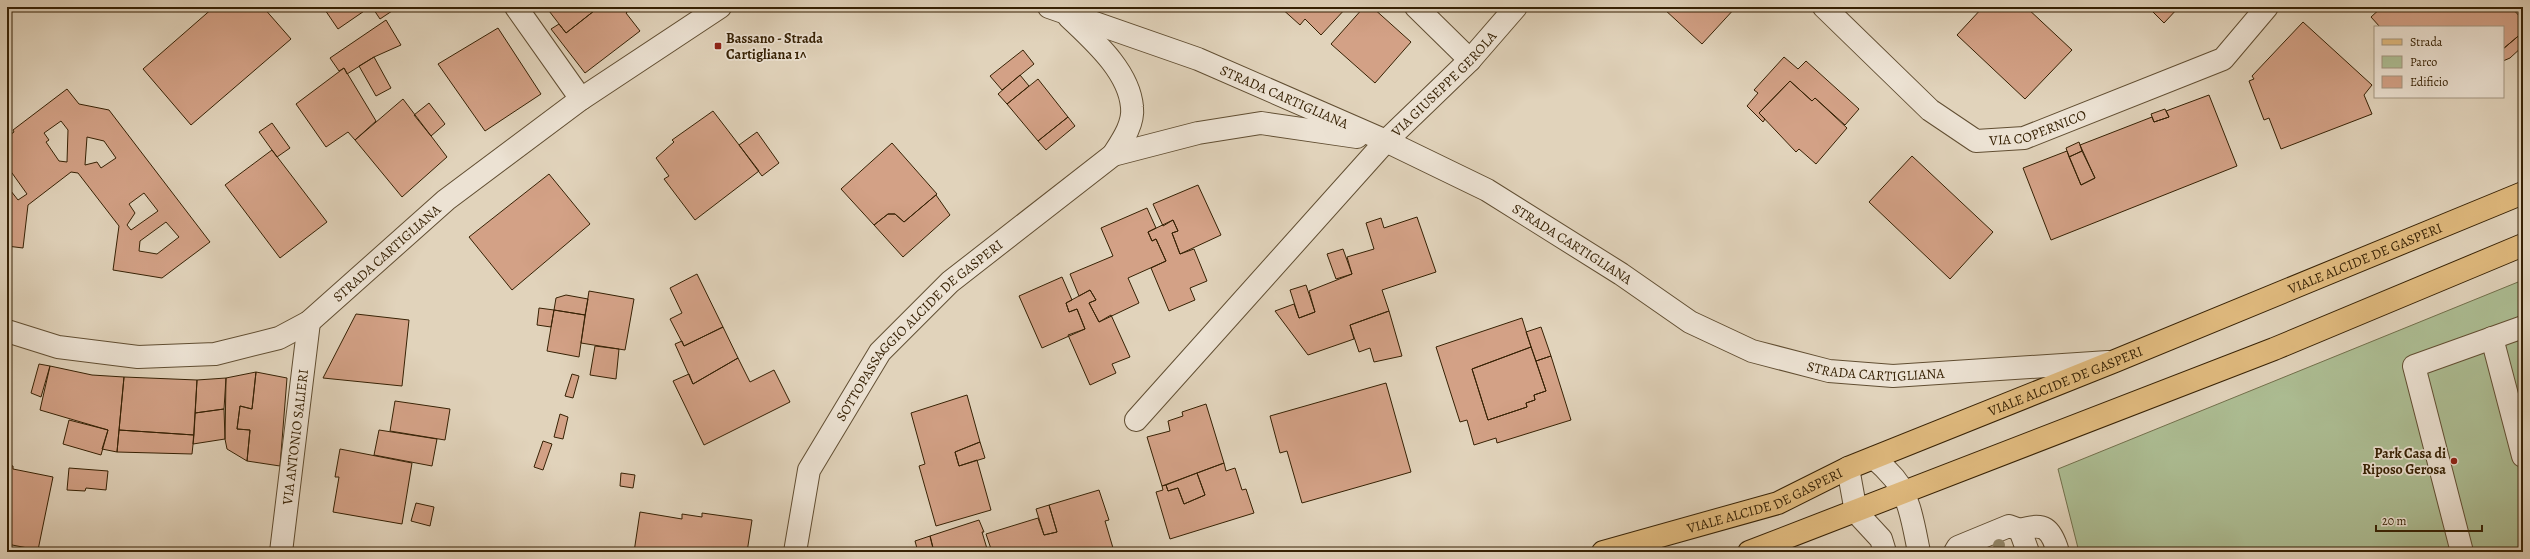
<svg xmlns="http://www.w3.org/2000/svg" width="2530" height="559" font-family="Alegreya,serif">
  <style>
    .green { fill: #adbe94; stroke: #72704c }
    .building { fill: #d3a186; stroke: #362104; fill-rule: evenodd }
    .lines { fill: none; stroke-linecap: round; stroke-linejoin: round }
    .minor-casing { stroke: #614e32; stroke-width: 24 }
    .major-casing { stroke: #362104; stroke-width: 24 }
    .minor { stroke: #ece2d3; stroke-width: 22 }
    .major { stroke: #e0ba7e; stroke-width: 22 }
    .tree { fill: #93876a }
    .poi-dot { fill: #8f2418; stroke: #ece2d3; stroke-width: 1.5 }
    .labels { text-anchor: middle; stroke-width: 3.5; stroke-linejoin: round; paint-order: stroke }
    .poi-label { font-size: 14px; font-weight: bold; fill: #362104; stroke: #ece2d3; text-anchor: start }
    .street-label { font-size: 14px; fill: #362104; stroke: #ece2d3 }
  </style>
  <rect width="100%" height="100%" fill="#e1d3bb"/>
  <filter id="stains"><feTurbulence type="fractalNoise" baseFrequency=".005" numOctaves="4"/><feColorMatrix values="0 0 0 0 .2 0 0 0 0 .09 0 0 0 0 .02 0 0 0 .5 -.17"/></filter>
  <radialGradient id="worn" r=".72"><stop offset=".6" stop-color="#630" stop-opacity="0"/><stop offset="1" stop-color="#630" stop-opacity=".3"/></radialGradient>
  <path class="green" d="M2523 280V552H2079L2058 469Z"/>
  <path class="building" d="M214 7H263L291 39 191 125 143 69Z
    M323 7H370L338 29Z
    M372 7H398L380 19Z
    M546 7H599L566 33Z
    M599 7H633L626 13 640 31 585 73 551 29 559 24 566 33Z
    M1280 7H1347L1321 35 1305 19 1300 25Z
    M1364 7H1372L1411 42 1375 83 1331 44Z
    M1666 7H1736L1702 44 1664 9Z
    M1983 7H2026L2072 50 2025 99 1957 35Z
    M2148 7H2179L2164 23Z
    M2382 7H2511L2523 20V32L2503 49V27H2380L2371 17Z
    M386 20 401 45 374 57 347 74 344 68 339 71 330 58Z
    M2303 22 2372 85 2364 95 2372 114 2281 149 2269 118 2264 120 2249 81 2254 79 2252 76Z
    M498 28 541 94 485 131 438 64Z
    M2523 32V46L2510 58 2503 61V49Z
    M1023 50 1034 64 1002 90 990 76Z
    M374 57 391 88 376 96 359 66Z
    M1784 57 1798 69 1806 61 1859 109 1845 125 1815 98 1812 101 1790 81 1759 113 1765 119 1763 122 1747 106 1758 93 1754 90Z
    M344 68 376 121 355 140 348 132 326 147 296 104Z
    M1020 75 1029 86 1007 104 998 94Z
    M1038 79 1068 117 1038 141 1007 104Z
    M1790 81 1812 101 1815 98 1847 128 1816 164 1799 149 1796 152 1759 113Z
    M67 89 79 104 109 110 210 242 162 278 113 270 119 226 78 173 71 172 28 205 23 248 7 246V186L18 200 27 194 7 166V137L14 132 13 130ZM61 121 68 130 67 162 59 161 46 142 49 140 44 133ZM87 137 104 141 116 158 101 168 97 162 85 165ZM144 193 158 211 131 230 127 225 135 213 129 204ZM166 222 179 237 157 254 139 251 140 241Z
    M2209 95 2237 166 2051 240 2023 168 2067 151 2081 185 2095 178 2080 145 2152 117 2154 122 2169 117 2166 111Z
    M403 99 447 157 402 197 355 140Z
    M429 103 445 124 431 136 414 115Z
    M2165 109 2169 117 2154 122 2151 114Z
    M713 111 759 171 695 220 664 179 669 176 656 158 674 142 672 140Z
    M1068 117 1075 126 1046 150 1038 141Z
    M272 123 290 148 277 157 259 132Z
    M757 132 779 163 762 176 739 145Z
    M2079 142 2082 151 2069 157 2066 148Z
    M892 143 937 194 904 222 895 214H888L874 225 841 189Z
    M272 150 327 222 280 258 225 185Z
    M2082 151 2095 178 2081 185 2069 157Z
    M1912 156 1993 232 1950 279 1869 202Z
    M549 174 590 224 512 290 469 237Z
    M1198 185 1221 235 1180 254 1172 233 1178 231 1173 220 1163 226 1153 204Z
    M936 195 950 215 903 257 874 225 888 214H895L904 222Z
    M1147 208 1156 228 1148 232 1152 241 1156 239 1166 261 1128 278 1139 303 1099 322 1089 303 1096 300 1090 290 1079 296 1070 274 1113 256 1101 228Z
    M1417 217 1436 272 1382 290 1389 311 1350 325 1354 339 1308 355 1275 311 1294 304 1299 318 1315 312 1309 291 1352 274 1347 257 1374 249 1366 223 1381 218 1384 228Z
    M1173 220 1178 231 1172 233 1180 254 1194 249 1207 281 1190 288 1195 300 1169 311 1151 268 1166 261 1156 239 1152 241 1148 232Z
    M1343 249 1352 274 1336 279 1327 254Z
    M697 274 723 327 684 346 670 319 682 313 670 288Z
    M1062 277 1072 300 1066 303 1069 312 1077 309 1085 329 1042 348 1019 296Z
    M1306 285 1315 312 1299 318 1290 290Z
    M1090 290 1096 300 1089 303 1099 322 1111 315 1130 357 1112 364 1116 373 1090 385 1068 335 1085 329 1077 309 1069 312 1066 303Z
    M589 291 634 299 625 350 581 343Z
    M566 295 588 299 585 315 554 310 556 298Z
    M539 308 554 310 551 327 537 325Z
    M554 310 585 315 579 357 547 351Z
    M1389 311 1402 356 1374 362 1370 348 1359 352 1350 325Z
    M356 314 409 320 402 386 323 378Z
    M1522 318 1531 347 1472 369 1488 420 1527 407 1526 403 1535 400 1534 395 1546 391 1536 361 1551 356 1571 420 1497 443 1496 438 1474 445 1467 420 1460 422 1436 347Z
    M723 327 738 358 693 384 675 344 682 341 684 346Z
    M1541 327 1551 356 1536 361 1526 332Z
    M595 346 619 349 616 379 590 375Z
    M1531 347 1546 391 1534 395 1535 400 1526 403 1527 407 1488 420 1472 369Z
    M738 358 750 382 774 370 790 402 704 445 673 381 689 374 693 384Z
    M39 364 50 366 41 397 31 393Z
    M50 366 92 375 124 377 117 452 102 449 108 430 40 410Z
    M256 372 252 409 240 406 237 429 250 430 247 461 227 449 225 439 226 378Z
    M256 372 287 378 280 466 247 461 250 430 237 429 240 406 252 409Z
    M572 374 579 376 573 398 565 396Z
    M124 377 197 380 194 435 119 430Z
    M226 378 224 409 195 413 197 380Z
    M1386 383 1411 472 1302 503 1287 451 1280 453 1270 416Z
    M967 395 980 442 955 452 959 466 977 460 991 510 936 526 919 466 925 464 911 413Z
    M395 401 450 409 445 440 390 431Z
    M1206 404 1224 463 1162 486 1147 437 1170 431 1168 421 1183 416 1182 412Z
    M224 409 225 439 193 444 195 413Z
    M560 414 568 417 563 439 554 437Z
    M69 420 108 430 101 455 63 444Z
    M119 430 194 435 192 454 117 452Z
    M379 430 437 439 432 466 374 455Z
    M543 441 552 444 543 470 534 467Z
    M980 442 985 458 959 466 955 452Z
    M340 449 412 463 402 524 333 512 339 477H335Z
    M1224 463 1226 471 1235 468 1242 490 1246 489 1254 513 1170 539 1156 492 1163 490 1162 486 1166 485 1168 491 1178 488 1184 504 1205 495 1197 473Z
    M7 465 13 466V469L53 477 38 550 7 544Z
    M69 468 108 471 106 490 86 488 85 491 67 490Z
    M621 473 635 475 633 488 620 486Z
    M1197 473 1205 495 1184 504 1178 488 1168 491 1166 485Z
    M1099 490 1109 520 1105 521 1113 548 1099 552H992L986 534 1038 518 1044 535 1057 532 1049 505Z
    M416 503 434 507 430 526 411 521Z
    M1049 505 1057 532 1044 535 1036 509Z
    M640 512 682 519V514L702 517V513L752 520 747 552H634Z
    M979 520 984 532H982L988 552H934L930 536Z
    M930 536 934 552H918L915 541Z"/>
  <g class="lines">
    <defs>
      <g id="minor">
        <path d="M516 7 581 99"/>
        <path id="s1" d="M1049 7 1198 59 1386 141 1487 190 1621 274 1690 322 1752 351 1829 371 1893 376 2108 362"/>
        <path d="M1416 7 1470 60"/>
        <path id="s2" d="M1824 7 1930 110 1976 141 2024 138 2223 59 2267 7"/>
        <path d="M1069 17C1093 40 1129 71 1132 107 1134 124 1122 141 1113 155"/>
        <path id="s3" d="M7 331 58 347 138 357 215 354 279 338 309 322 446 200 581 99 720 7"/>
        <path d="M2492 338 2523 456"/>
        <path id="s4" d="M1136 420 1386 141 1470 60 1516 7"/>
        <path d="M1874 458C1881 464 1888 471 1894 478 1910 497 1914 528 1919 552"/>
        <path d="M1848 468 1856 512 1881 539 1885 552"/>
        <path d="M2020 530C2044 522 2051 528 2058 552"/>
        <path id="s5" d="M281 552 309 322"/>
        <path id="s6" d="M795 552 809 470 880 352 950 282 1113 155 1198 133 1261 123 1357 137"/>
        <path d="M1955 552 1958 547 2009 526 2020 530 2028 552"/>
        <path d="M2462 552 2414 366 2523 327"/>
      </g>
      <g id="major">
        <path id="s7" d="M1603 552 1778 503 1848 468 2115 361 2523 193"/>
        <path d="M1749 552 2274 349 2523 245"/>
      </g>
    </defs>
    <use href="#minor" class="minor-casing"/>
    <use href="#major" class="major-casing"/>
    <use href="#minor" class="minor"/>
    <use href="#major" class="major"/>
  </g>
  <circle class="tree" cx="1999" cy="545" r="6"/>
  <g class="poi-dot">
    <rect x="714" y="42" width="8" height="8" rx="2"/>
    <circle cx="2454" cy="461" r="4"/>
  </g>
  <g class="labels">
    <g class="poi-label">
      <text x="726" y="43">Bassano - Strada<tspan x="726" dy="16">Cartigliana 1^</tspan></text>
      <text x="2446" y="458" text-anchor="end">Park Casa di<tspan x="2446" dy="16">Riposo Gerosa</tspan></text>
    </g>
    <g class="street-label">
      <text dy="5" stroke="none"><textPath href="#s4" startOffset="456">VIA GIUSEPPE GEROLA</textPath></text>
      <text dy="5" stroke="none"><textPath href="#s1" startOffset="252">STRADA CARTIGLIANA</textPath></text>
      <text dy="5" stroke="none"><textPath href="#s2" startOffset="267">VIA COPERNICO</textPath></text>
      <text dy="5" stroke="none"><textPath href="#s1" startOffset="576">STRADA CARTIGLIANA</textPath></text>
      <text dy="5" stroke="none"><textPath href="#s3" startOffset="415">STRADA CARTIGLIANA</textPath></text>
      <text dy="5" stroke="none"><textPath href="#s7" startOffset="818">VIALE ALCIDE DE GASPERI</textPath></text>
      <text dy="5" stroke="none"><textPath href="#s6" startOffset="263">SOTTOPASSAGGIO ALCIDE DE GASPERI</textPath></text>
      <text dy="5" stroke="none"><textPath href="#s1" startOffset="912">STRADA CARTIGLIANA</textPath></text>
      <text dy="5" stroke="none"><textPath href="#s7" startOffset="494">VIALE ALCIDE DE GASPERI</textPath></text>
      <text dy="5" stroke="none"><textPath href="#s5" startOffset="116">VIA ANTONIO SALIERI</textPath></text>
      <text dy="5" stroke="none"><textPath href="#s7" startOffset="170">VIALE ALCIDE DE GASPERI</textPath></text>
    </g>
  </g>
  <rect width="2530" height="559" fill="none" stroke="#e1d3bb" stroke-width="24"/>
  <rect x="8" y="8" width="2514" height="543" fill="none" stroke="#362104" stroke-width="2"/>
  <rect x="12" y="12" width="2506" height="535" fill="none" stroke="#362104"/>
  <rect x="2374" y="26" width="130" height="72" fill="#ece2d3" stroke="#a39580"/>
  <rect x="2382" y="39" width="20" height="6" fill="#e0ba7e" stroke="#a39580"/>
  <text x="2410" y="46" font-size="12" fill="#362104">Strada</text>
  <rect x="2382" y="56" width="20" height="12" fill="#adbe94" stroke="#a39580"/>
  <text x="2410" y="66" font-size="12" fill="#362104">Parco</text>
  <rect x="2382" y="76" width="20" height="12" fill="#d3a186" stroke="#a39580"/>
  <text x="2410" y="86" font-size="12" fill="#362104">Edificio</text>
  <path d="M2376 525v6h106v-6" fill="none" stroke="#362104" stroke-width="2"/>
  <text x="2382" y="525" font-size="12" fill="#362104" stroke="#ece2d3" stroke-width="3" paint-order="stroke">20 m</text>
  <rect width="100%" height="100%" filter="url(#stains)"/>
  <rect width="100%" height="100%" fill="url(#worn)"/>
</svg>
